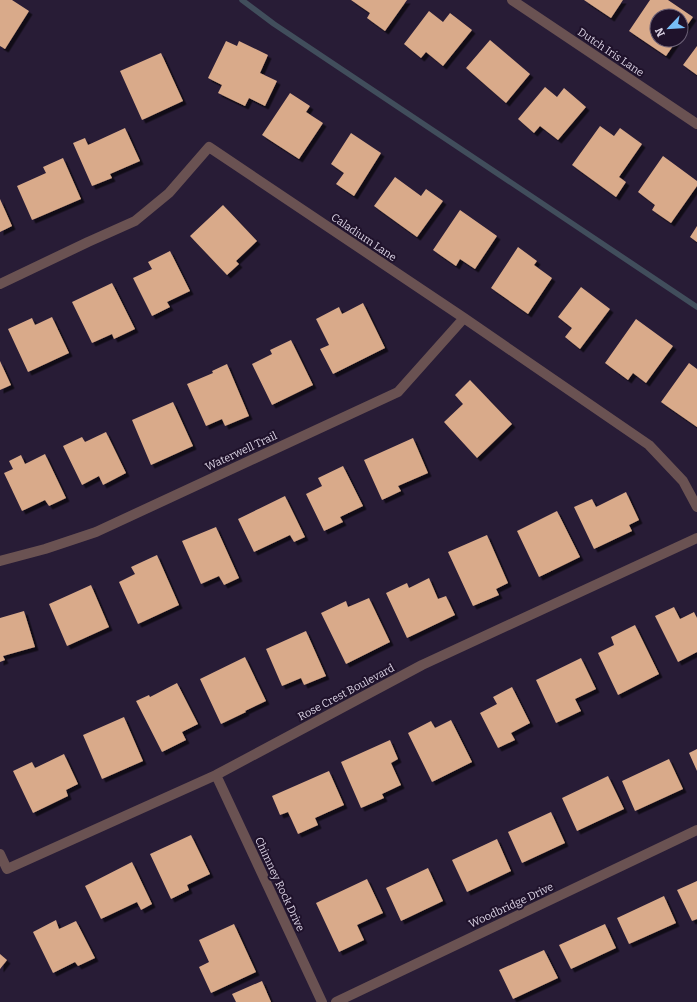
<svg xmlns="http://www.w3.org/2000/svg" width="697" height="1002" font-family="Bitter,serif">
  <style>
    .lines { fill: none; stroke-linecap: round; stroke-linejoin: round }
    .stream { stroke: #414e5c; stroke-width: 5.5 }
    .building { fill: #d9aa8a; filter: url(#shadow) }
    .minor { stroke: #6a5252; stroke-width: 10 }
    .labels { text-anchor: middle; stroke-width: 4; stroke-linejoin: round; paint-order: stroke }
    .street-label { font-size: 11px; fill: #dad2e3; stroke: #1f122b }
  </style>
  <defs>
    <filter id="shadow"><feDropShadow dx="3.5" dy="3.5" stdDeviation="0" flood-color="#0009"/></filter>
  </defs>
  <rect width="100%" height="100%" fill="#281c36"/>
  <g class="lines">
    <path class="stream" d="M242 0 274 24 697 307"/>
  </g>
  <path class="building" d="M0 0H12L29 11 5 49 0 46Z
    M351 0H407L385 31 367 18 370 13Z
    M584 0H623L611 18Z
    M650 0H668L693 17 681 34V16H657V40H677L666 56 629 31Z
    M429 11 443 22 450 13 472 30 443 66 426 52 421 58 404 44Z
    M490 40 530 74 506 103 466 68Z
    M226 41 237 46 239 41 268 55 260 73 277 81 265 106 249 98 245 106 218 93 222 85 208 78Z
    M697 46V75L683 65Z
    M161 53 183 101 142 120 120 71Z
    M545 87 557 97 564 88 586 107 558 140 540 126 534 133 518 119Z
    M290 93 310 106 306 112 323 123 299 159 262 135Z
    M600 126 614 136 620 128 642 144 619 177 626 182 616 197 572 165Z
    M125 128 140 161 110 174 112 178 92 186 73 143 85 138 88 145Z
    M351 133 381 153 354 196 336 184 344 173 331 164Z
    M663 156 697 181V186L671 223 652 210 655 205 638 192Z
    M63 158 81 199 32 220 17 186 46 173 43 167Z
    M395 177 421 196 426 189 443 201 417 237 374 206Z
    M0 199 12 226 0 232Z
    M223 205 257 241 236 261 239 264 227 275 190 236Z
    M460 210 497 236 475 269 460 259 456 266 433 250Z
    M697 226V242L690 237Z
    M518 247 537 261 534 265 552 278 528 314 491 288Z
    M170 251 190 291 167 302 170 307 152 316 133 278 152 269 148 262Z
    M112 283 135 329 114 339 112 334 92 343 72 302Z
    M581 287 610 309 580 349 565 337 572 328 558 317Z
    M363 303 385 348 333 374 320 349 329 345 316 319 339 307 342 314Z
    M52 317 69 353 28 372 8 329 32 318 35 325Z
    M636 319 673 346 646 383 633 373 628 380 605 363Z
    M291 340 313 385 272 405 252 364 272 354 270 350Z
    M0 361 11 385 0 390Z
    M689 363 697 369V427L661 402Z
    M227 364 249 416 225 426 222 419 206 426 187 384 213 373 212 371Z
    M470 380 512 424 477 458 444 422 463 404 455 395Z
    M173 402 193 446 151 465 132 420Z
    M106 432 126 473 103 485 99 476 82 485 63 446 82 437 85 442Z
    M413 438 428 473 398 486 401 491 382 500 364 460Z
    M45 454 66 498 49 506 45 500 22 511 4 473 13 469 9 461 21 455 25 464Z
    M343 466 363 506 340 517 343 522 324 531 306 494 322 486 318 478Z
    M626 492 639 520 629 525 632 531 594 549 574 507 592 499 596 507Z
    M285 496 305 537 294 542 290 535 254 552 238 519Z
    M557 511 580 557 539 577 517 531Z
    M216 527 239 578 224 585 219 576 201 584 182 541Z
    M487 535 508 583 496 589 499 595 473 606 448 552Z
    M157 555 179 605 138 624 119 582 135 574 131 567Z
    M429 578 438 599 446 596 455 615 407 638 386 593 407 583 409 588Z
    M91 585 109 627 67 646 49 604Z
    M369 598 390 642 346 664 321 613 346 601 348 607Z
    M674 607 680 619 694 612 697 618V652L678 662 655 616Z
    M24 611 35 647 3 656 5 660 0 662V618Z
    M635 625 659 674 618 695 598 653 614 645 611 637Z
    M306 631 326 676 304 685 301 678 282 686 266 649Z
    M245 657 266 701 245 711 246 712 221 724 200 679Z
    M581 658 596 689 575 699 581 711 556 723 536 680Z
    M177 683 198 724 182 732 186 740 162 752 136 701 149 695 150 697Z
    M512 687 530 723 511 733 515 740 498 748 480 713 497 704 493 697Z
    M124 717 143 761 102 779 83 735Z
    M451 720 472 762 432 782 408 733 431 721 435 728Z
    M390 740 398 759 391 763 401 785 382 794 384 798 361 808 341 762Z
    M697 749V771L689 753Z
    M64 754 78 784 66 790 68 796 33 813 13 771 32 762 35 768Z
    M669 759 683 789 635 811 622 781Z
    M329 771 344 805 315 818 318 825 298 834 288 812 280 815 272 796Z
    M608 776 624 809 577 831 562 798Z
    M551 812 565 843 522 863 508 832Z
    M191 835 210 874 187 885 189 890 171 899 150 854Z
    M497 839 511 871 467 892 452 860Z
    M132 862 152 904 141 910 137 902 101 919 85 886Z
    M428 868 443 901 401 921 386 888Z
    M367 879 383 913 357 925 364 940 339 952 316 903Z
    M697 881V919L692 921 677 890Z
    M664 896 676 923 629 944 617 918Z
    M56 920 59 929 76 921 95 958 78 966 75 962 53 973 33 932Z
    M234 924 256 972 211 993 199 967 209 962 199 940Z
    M605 924 616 948 571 969 559 945Z
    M544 950 558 978 513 999 499 970Z
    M0 954 7 960 0 969Z
    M262 981 271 1002H236L232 994Z"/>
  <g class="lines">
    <path class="minor" d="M512 0 697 124
      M0 284 88 242 135 221 169 193 209 147 464 318 649 445 683 481 697 507
      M0 561 45 549 96 532 398 392 464 318
      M216 775 322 1002
      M0 854 7 869 216 775 422 665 697 538
      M336 1002 697 830"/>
  </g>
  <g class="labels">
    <g class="street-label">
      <text transform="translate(611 52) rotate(34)" y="4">Dutch Iris Lane</text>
      <text transform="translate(364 237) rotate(34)" y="4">Caladium Lane</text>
      <text transform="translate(241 451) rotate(-25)" y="4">Waterwell Trail</text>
      <text transform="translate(346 692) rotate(-28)" y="4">Rose Crest Boulevard</text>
      <text transform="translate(280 884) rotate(65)" y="4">Chimney Rock Drive</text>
      <text transform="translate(511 905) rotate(-25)" y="4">Woodbridge Drive</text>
    </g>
  </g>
  <g transform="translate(669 28) rotate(245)"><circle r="19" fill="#1f122b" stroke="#6a5f75"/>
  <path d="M0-3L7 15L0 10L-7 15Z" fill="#77bff7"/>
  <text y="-6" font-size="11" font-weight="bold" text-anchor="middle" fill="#dad2e3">N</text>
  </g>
</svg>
